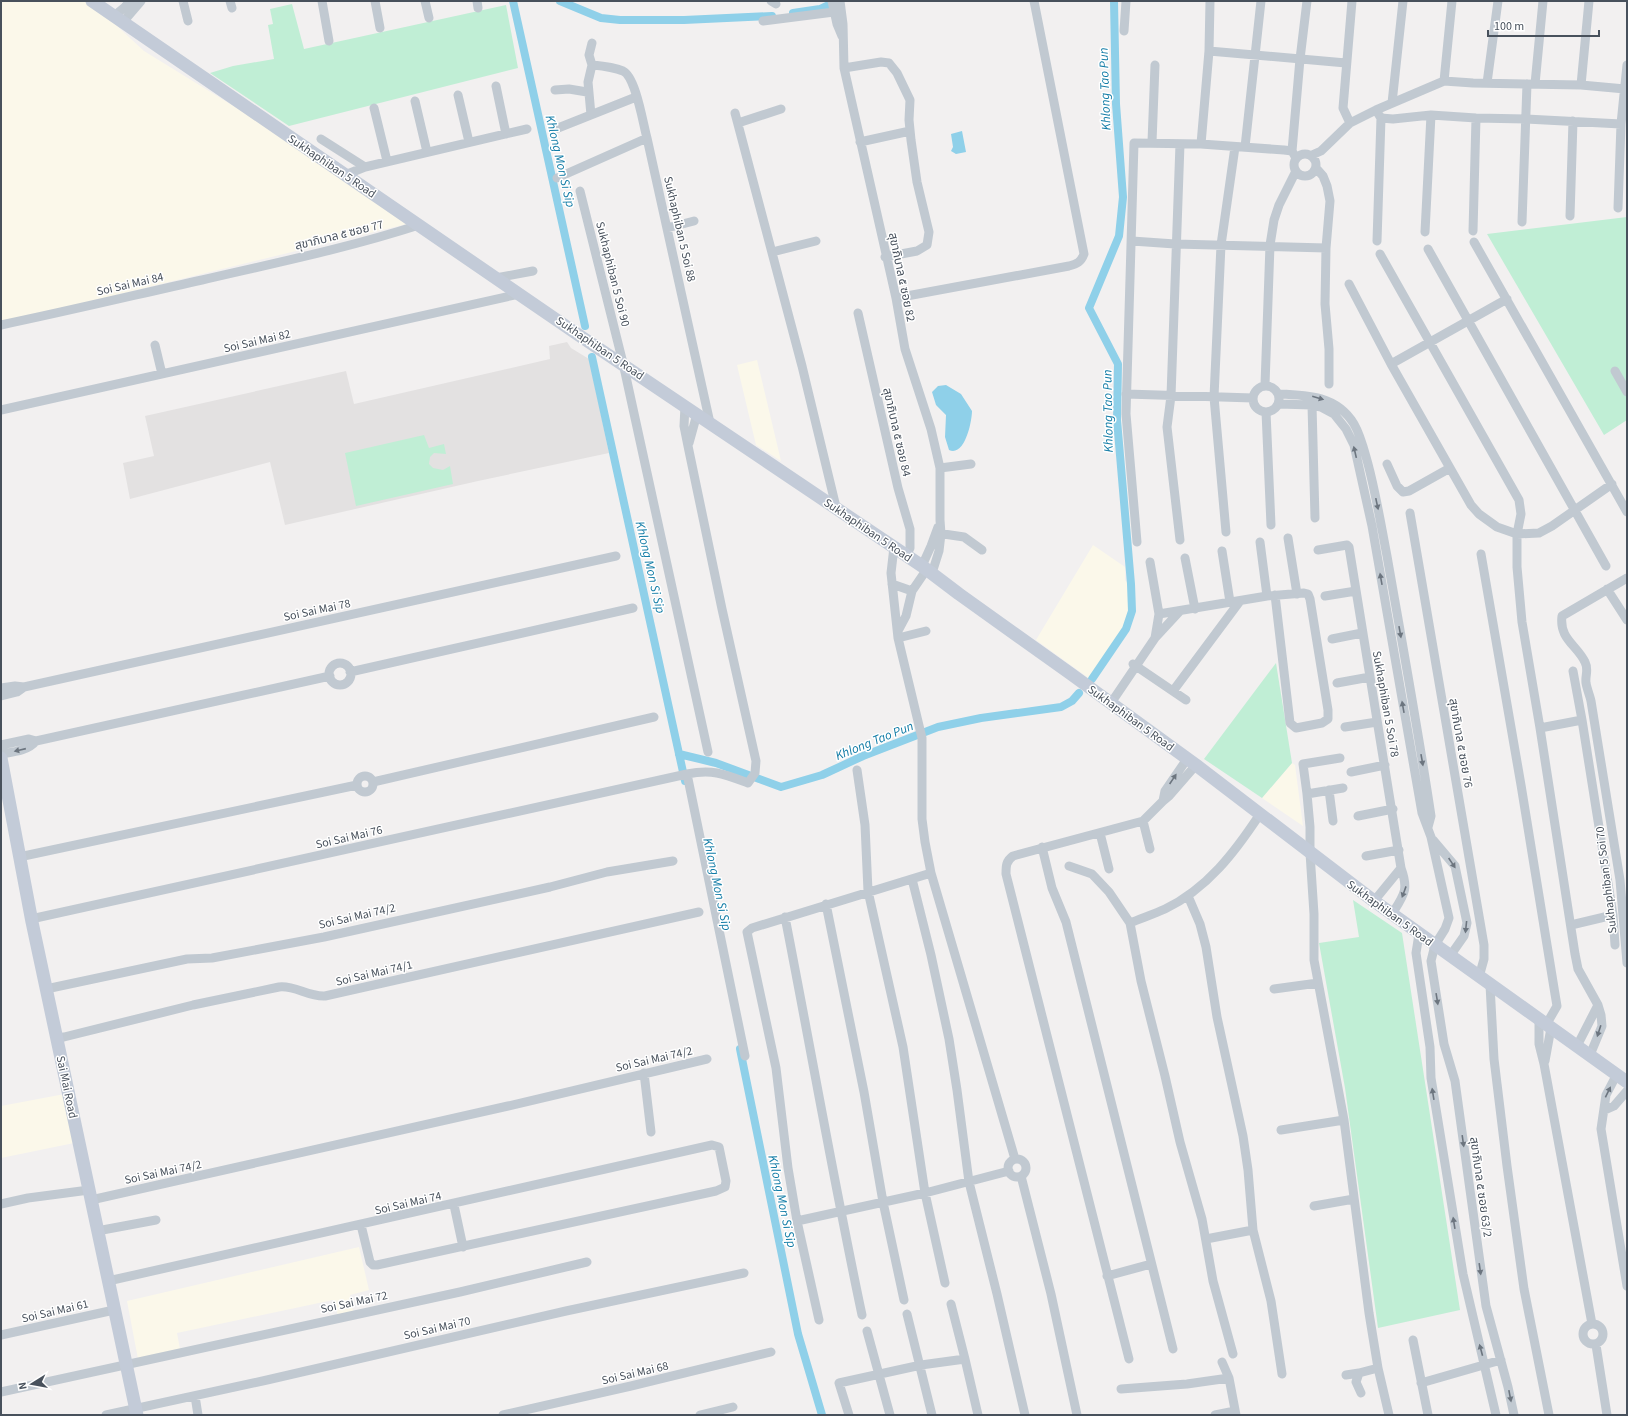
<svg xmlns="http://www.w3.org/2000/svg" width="1628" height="1416" font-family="'Source Sans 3','Noto Sans Thai',sans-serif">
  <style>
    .commercial { fill: #fbf8ea }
    .education { fill: #e3e1e1 }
    .green { fill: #c0eed5 }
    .water { fill: #8fd0e9 }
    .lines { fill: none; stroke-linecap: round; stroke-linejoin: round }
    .canal { stroke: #8fd0e9; stroke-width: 8 }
    .minor { stroke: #c1c9d1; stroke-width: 9 }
    .secondary { stroke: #c3cbd8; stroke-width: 13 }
    .oneway { fill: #6c757f }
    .labels { text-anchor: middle; stroke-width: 3; stroke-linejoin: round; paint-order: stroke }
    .street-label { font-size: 12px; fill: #48515c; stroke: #fff }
    .water-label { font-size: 13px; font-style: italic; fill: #127ca6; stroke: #fff }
  </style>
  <rect width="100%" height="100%" fill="#f2f0f0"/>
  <path class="commercial" d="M1 1H90L144 51 345 175 415 222 1 323Z
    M757 360 781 461 756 445 737 365Z
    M1093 545 1125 567V580L1131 587 1130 611 1125 626 1090 679 1036 640Z
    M1292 763 1295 765 1303 826 1262 798Z
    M70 1093 79 1142 1 1158V1106Z
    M359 1247 369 1290 350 1295 353 1311 338 1315 333 1300 177 1333 180 1349 138 1359 127 1301Z"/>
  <path class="education" d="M567 342 571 348 589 359 609 453 478 481 285 525 270 462 130 499 123 463 154 456 145 416 346 371 354 404 550 359 549 346Z"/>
  <path class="green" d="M292 4 304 49 506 5 518 68 289 126 210 73 233 66 274 59 268 25 273 24 270 9Z
    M1627 217V420L1604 435 1487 234Z
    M424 435 429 448 444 444 446 454 434 453 430 457 429 464 433 468 443 470 450 466 453 484 356 506 345 453Z
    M1276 663 1292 763 1262 798 1204 759Z
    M1353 900 1402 933 1460 1310 1378 1328 1345 1088 1319 943 1359 937Z"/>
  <path class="water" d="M962 131 966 152 956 154 951 151 953 147 951 134Z
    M946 385 961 394 972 411C972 421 965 457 949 450L945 437 946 415 936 405 932 392 938 386Z"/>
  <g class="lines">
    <path class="canal" d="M513 1 585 326
      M560 1 601 18 620 20H684L772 16
      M793 13 820 9 837 1
      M592 357 685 781
      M1092 679 1126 629 1132 611 1131 584 1117 420 1118 364 1089 308 1119 236 1123 197 1116 104 1114 1
      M679 754 716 763 781 787 822 775 863 756 938 727 981 718 1061 707 1072 701 1079 693
      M740 1049 798 1334 822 1415"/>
    <path class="minor" d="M183 1 188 21
      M230 1 232 8
      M322 1 329 41
      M375 1 380 28
      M425 1 429 18
      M477 1 478 8
      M771 1 776 4
      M832 1 837 24 842 36
      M840 1 843 24 844 68 896 298 905 349 931 429 940 468V520L941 534 939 551 932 573
      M114 16 125 7 130 1
      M763 21 834 12
      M123 22 141 1
      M1124 31 1126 1
      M1209 51 1210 1
      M592 65C602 66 613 67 623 71 636 77 643 124 647 138
      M844 68 881 62 889 63 897 73 910 100 909 120 911 140 917 182 929 232 927 245 917 251 885 257
      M1444 81 1452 1
      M1487 83 1498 1
      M1535 84 1543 1
      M1581 85 1589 1
      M496 86 506 134
      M555 90 569 89 587 92
      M458 95 469 142
      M415 101 427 152
      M1392 103 1403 1
      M374 108 387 161
      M1376 110 1444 81 1473 83 1581 85 1625 89
      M735 113 802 366 836 507
      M591 115 588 82 592 65 589 55 592 43
      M738 123 781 109
      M1350 123 1343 108 1352 1
      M553 130 636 97
      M321 139 365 167
      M860 142 910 131
      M1152 142 1155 65
      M1180 144 1171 396 1167 427 1180 540
      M1201 144 1209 51 1346 63
      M1245 147 1261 1
      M1292 151 1300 59 1307 1
      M1294 165a11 11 0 1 1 22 0a11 11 0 1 1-22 0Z
      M1312 155 1321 151 1350 123 1376 110 1381 118 1393 119 1431 115 1476 118 1526 119 1621 124
      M1316 168 1323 176 1327 186 1330 201 1326 248 1325 304 1329 349V384
      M345 175 365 167 527 129
      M557 178 647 138 710 423
      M580 191 623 363 708 752
      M1618 208 1621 124 1627 65
      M1570 216 1573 121
      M1522 222 1527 84
      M667 228 694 221
      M1473 231 1476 118
      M1425 232 1431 115
      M1132 241 1175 244 1326 248
      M1377 241 1381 118
      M1474 242 1627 512
      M1428 249 1606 566
      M772 252 816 241
      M1380 254 1519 500 1521 514 1517 534V567L1522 622 1540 728 1575 954 1578 969 1598 1005 1601 1015 1602 1026 1590 1055
      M496 278 533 271
      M1349 284 1391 364 1471 505 1479 514 1497 527 1517 534 1539 533 1552 526 1612 484
      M896 298 1069 266C1077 264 1081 262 1084 254L1034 1
      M858 313 898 488 910 529V548L906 556
      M1 325C68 311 135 295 202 280 275 263 348 248 419 225
      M155 345 162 374
      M1391 364 1507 299
      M1615 371 1627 392
      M1265 385 1270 245 1274 220 1279 205 1296 171
      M1253 399a13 13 0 1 1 26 0a13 13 0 1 1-26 0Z
      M1126 394 1253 398
      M1279 394C1308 395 1337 396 1354 424 1361 436 1364 450 1368 464 1376 494 1381 525 1387 556 1402 642 1418 729 1431 816L1428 827
      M1279 404 1312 405 1321 407 1334 414 1346 429 1354 445 1372 526 1422 813 1431 837 1449 918 1445 929 1435 945 1431 961 1444 1044 1455 1081 1486 1306 1508 1387 1514 1415
      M1312 405 1315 518
      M685 406 684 426 688 446 722 609 756 761 755 773 748 783C724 774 713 769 687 774
      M1 410 519 294
      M1266 412 1271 525
      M689 443 697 414
      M1387 464 1397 486 1403 492 1409 491 1450 468
      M940 468 971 464
      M1410 513 1484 945V959L1479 977
      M1226 532 1214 397 1221 245 1235 147
      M937 533 964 537 982 550
      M1288 538 1297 594
      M1137 542 1126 414 1134 143 1201 144 1284 150 1292 151 1296 158
      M1260 542 1267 596
      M894 547 891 573 898 638 922 738V819L925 842 931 873 1015 1159
      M1318 550 1347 545 1349 547 1401 868C1409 890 1404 895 1392 914
      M1222 551 1230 602
      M1481 554 1521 785 1555 994 1557 1006 1546 1025
      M1185 558 1195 609
      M922 566 931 546 938 527
      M1627 578 1562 616C1559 639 1577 645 1585 662 1589 670 1585 675 1586 683 1587 689 1590 696 1591 701L1620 880 1627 963
      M892 584 912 591
      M1607 589 1627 620
      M1325 596 1356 591
      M1159 614 1267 596 1304 593 1308 594 1310 599 1328 710V719L1322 723 1296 728 1290 723 1275 595
      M898 631 906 616 912 591 927 569
      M898 638 926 631
      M1155 638 1180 611
      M1332 639 1362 633
      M329 674a11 11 0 1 1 22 0a11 11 0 1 1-22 0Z
      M1133 664 1186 700
      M1573 671 1582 720
      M350 672 633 608
      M1337 683 1370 677
      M1 688 15 686 24 687 616 556
      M1173 691 1240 601
      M1 696 17 692 24 687
      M1111 703 1155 638 1159 614 1150 562
      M1345 727 1377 722
      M1540 728 1582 720 1613 915 1571 925
      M1 745 29 739 36 741 330 676
      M1 754C13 752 28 751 36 741
      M857 770 865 825 868 891 903 1047 925 1193 945 1283
      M1351 772 1385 765
      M357 784a8 8 0 1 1 16 0a8 8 0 1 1-16 0Z
      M373 782 654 717
      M1343 788 1307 794 1310 827V853L1314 914V960L1344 1120 1369 1313 1378 1368 1389 1415
      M1329 790 1333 821
      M1307 794 1303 764 1340 758
      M1163 801 1165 791 1187 759
      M1358 816 1393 809
      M1143 821 1150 849
      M1100 833 1109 869
      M1433 840 1455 866 1467 923 1464 936 1450 956
      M1042 847 1052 888 1066 922 1173 1349
      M1366 856 1399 850
      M19 857 357 785
      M1069 866 1092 874 1109 892 1130 923
      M912 879 931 955 949 1039 957 1090 969 1182 997 1294 1025 1415
      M1188 896 1200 924 1206 947 1217 1017 1243 1136 1248 1170 1253 1230 1271 1301 1282 1374
      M1374 901 1401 868
      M826 904 864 1092 883 1202 904 1300
      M1613 915 1615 945
      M785 917C811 1050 834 1183 862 1315
      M31 919 687 774 745 1056
      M1419 934 1416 953 1430 1047 1431 1078 1463 1274 1496 1415
      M1490 985 1494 1059 1507 1166 1524 1289 1549 1415
      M46 989 187 959 212 958 324 937 550 887 607 872 673 861
      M1274 989 1318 983
      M1539 1019V1044L1544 1064 1592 1324
      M56 1038 64 1037 193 1005 279 987C295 985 308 997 325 996L699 912
      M1577 1046 1598 1005
      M1545 1061 1551 1028
      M644 1073 651 1132
      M1617 1074 1606 1095 1601 1129 1627 1286
      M1605 1110 1614 1106 1627 1091
      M1281 1130 1344 1120
      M1008 1168a9 9 0 1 1 18 0a9 9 0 1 1-18 0Z
      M1021 1176 1051 1294 1077 1415
      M91 1200 508 1106 707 1059
      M1 1204 28 1198 89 1190
      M454 1205 463 1247
      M1314 1206 1354 1199
      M797 1221 925 1193 1009 1171
      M97 1231 156 1220
      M1206 1239 1253 1230
      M1107 1276 1151 1264
      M108 1281 712 1145 719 1147 726 1181 725 1187 716 1191 377 1265H373L370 1262 361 1225
      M951 1304 965 1359 978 1415
      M907 1314 932 1415
      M819 1320 797 1221 788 1168 776 1068 747 932 752 928 931 873
      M1583 1334a10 10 0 1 1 20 0a10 10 0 1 1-20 0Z
      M867 1331 890 1415
      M1 1335 114 1310
      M1413 1340 1428 1415
      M1596 1345 1607 1415
      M1233 1354 1213 1281 1202 1219 1180 1142 1165 1076 1141 981 1130 923C1142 918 1154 914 1165 909 1207 889 1235 852 1260 814
      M1129 1359 1006 874C1006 866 1006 861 1013 856L1143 821 1163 801 1169 796 1196 765
      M1222 1362 1229 1378 1236 1415
      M1346 1375 1359 1373
      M1421 1383 1501 1360
      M1121 1389 1187 1384 1229 1378
      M1 1392 460 1292 587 1262
      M1361 1393 1356 1382 1359 1373 1378 1368
      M195 1396 198 1415
      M106 1415 267 1380 566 1311 744 1273
      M503 1415 631 1386 771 1352
      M700 1415 733 1407
      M849 1415 839 1383 921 1365 965 1359
      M1215 1415 1235 1411"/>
    <path class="secondary" d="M92 1 583 338 922 566 959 594 1071 674 1196 765 1374 901 1627 1082
      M1 758 32 922 137 1415"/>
  </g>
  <defs><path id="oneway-solid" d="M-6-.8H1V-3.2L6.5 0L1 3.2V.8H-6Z"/></defs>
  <g class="oneway">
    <use href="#oneway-solid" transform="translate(1318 398) rotate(16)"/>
    <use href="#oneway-solid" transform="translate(1355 452) rotate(-103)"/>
    <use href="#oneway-solid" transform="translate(1377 504) rotate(78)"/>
    <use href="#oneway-solid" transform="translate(1381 579) rotate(-100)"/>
    <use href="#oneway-solid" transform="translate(1400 632) rotate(80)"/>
    <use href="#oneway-solid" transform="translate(1403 707) rotate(-100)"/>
    <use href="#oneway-solid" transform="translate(20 750) rotate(167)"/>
    <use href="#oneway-solid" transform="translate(1422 760) rotate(80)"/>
    <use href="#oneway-solid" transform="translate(1173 779) rotate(-56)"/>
    <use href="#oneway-solid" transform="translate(1452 863) rotate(56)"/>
    <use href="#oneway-solid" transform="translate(1404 892) rotate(110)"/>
    <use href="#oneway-solid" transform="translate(1466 927) rotate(96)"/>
    <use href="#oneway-solid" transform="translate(1437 999) rotate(81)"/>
    <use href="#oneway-solid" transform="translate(1599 1031) rotate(108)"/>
    <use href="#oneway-solid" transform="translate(1608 1092) rotate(-64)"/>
    <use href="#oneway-solid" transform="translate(1433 1094) rotate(-99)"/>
    <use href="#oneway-solid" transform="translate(1463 1141) rotate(82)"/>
    <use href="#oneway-solid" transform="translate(1454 1223) rotate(-99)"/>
    <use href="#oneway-solid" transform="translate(1480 1269) rotate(82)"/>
    <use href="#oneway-solid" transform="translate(1481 1350) rotate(-105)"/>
    <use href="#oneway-solid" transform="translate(1510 1396) rotate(79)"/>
  </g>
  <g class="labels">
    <g class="street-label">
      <text transform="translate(332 166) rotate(34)" y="4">Sukhaphiban 5 Road</text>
      <text transform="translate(680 229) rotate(77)" y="4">Sukhaphiban 5 Soi 88</text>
      <text transform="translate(339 235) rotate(-14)" y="4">สุขาภิบาล ๕ ซอย 77</text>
      <text transform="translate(613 274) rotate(76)" y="4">Sukhaphiban 5 Soi 90</text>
      <text transform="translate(902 277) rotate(78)" y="4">สุขาภิบาล ๕ ซอย 82</text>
      <text transform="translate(130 284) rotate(-13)" y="4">Soi Sai Mai 84</text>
      <text transform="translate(257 341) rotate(-13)" y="4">Soi Sai Mai 82</text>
      <text transform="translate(600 348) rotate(34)" y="4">Sukhaphiban 5 Road</text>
      <text transform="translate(897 432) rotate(77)" y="4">สุขาภิบาล ๕ ซอย 84</text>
      <text transform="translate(868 530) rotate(34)" y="4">Sukhaphiban 5 Road</text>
      <text transform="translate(317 610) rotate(-12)" y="4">Soi Sai Mai 78</text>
      <text transform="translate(1386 704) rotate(80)" y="4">Sukhaphiban 5 Soi 78</text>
      <text transform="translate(1131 718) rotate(36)" y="4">Sukhaphiban 5 Road</text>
      <text transform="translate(1461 743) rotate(80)" y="4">สุขาภิบาล ๕ ซอย 76</text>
      <text transform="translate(349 837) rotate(-13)" y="4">Soi Sai Mai 76</text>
      <text transform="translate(1606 880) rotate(-97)" y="4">Sukhaphiban 5 Soi 70</text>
      <text transform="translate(1390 913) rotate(36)" y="4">Sukhaphiban 5 Road</text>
      <text transform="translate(357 916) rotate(-13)" y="4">Soi Sai Mai 74/2</text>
      <text transform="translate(374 973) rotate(-13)" y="4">Soi Sai Mai 74/1</text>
      <text transform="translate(654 1059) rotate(-13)" y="4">Soi Sai Mai 74/2</text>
      <text transform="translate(67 1087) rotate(78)" y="4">Sai Mai Road</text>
      <text transform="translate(163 1172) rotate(-12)" y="4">Soi Sai Mai 74/2</text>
      <text transform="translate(1481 1187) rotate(82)" y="4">สุขาภิบาล ๕ ซอย 63/2</text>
      <text transform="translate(408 1203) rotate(-13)" y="4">Soi Sai Mai 74</text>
      <text transform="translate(354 1302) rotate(-12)" y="4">Soi Sai Mai 72</text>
      <text transform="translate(55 1311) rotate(-13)" y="4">Soi Sai Mai 61</text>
      <text transform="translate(437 1328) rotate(-13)" y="4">Soi Sai Mai 70</text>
      <text transform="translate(635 1373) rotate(-13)" y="4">Soi Sai Mai 68</text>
    </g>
    <g class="water-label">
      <text transform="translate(1104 89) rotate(-92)" y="5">Khlong Tao Pun</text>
      <text transform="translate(561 161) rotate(77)" y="5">Khlong Mon Si Sip</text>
      <text transform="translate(1107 411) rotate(-91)" y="5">Khlong Tao Pun</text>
      <text transform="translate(651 567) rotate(77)" y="5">Khlong Mon Si Sip</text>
      <text transform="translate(874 740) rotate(-22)" y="5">Khlong Tao Pun</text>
      <text transform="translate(718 884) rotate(78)" y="5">Khlong Mon Si Sip</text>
      <text transform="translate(783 1201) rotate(78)" y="5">Khlong Mon Si Sip</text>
    </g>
  </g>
  <rect width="1628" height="1416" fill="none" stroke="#48515c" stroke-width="4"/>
  <g transform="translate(32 1384) rotate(259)" stroke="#ffffff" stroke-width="3" paint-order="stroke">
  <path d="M0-3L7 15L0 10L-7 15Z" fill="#48515c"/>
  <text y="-6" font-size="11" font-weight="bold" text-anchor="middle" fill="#48515c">N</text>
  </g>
  <path d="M1488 30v6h111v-6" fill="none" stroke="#48515c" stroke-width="2"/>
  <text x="1494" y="30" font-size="12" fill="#48515c" stroke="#ffffff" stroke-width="3" paint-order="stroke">100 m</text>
</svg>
